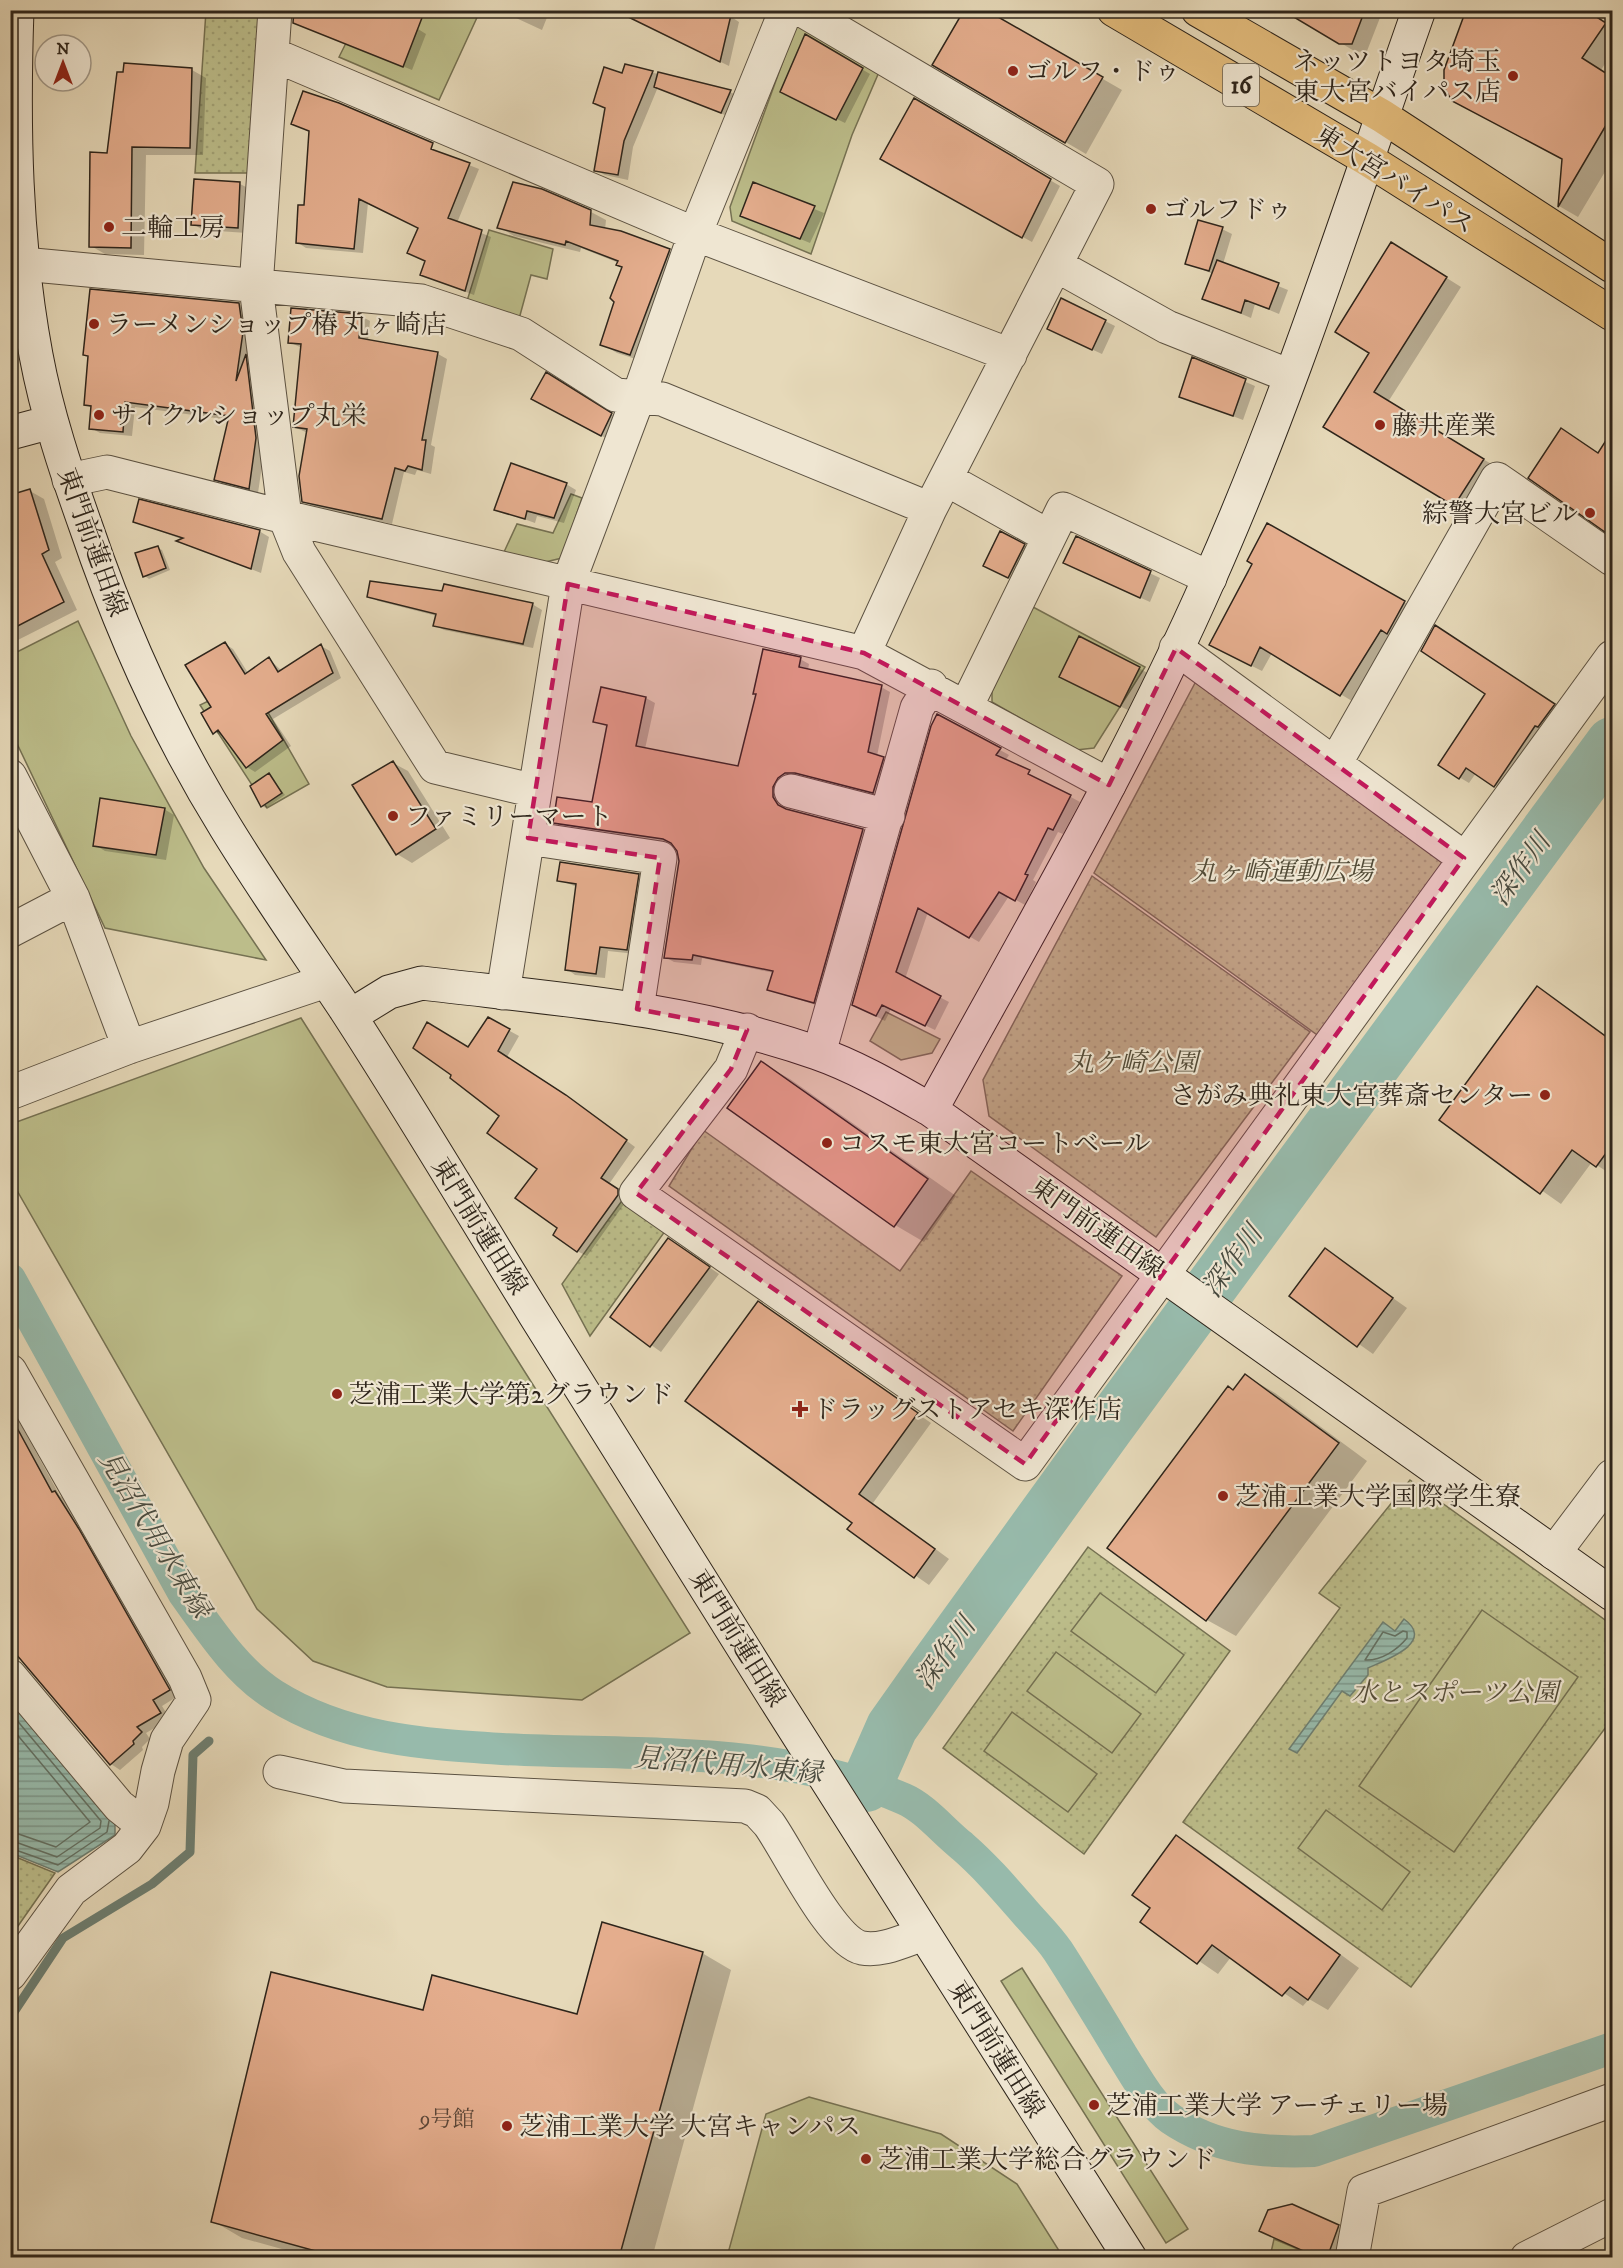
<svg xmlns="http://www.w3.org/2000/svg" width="1623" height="2268" font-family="'IM FELL DW Pica','Noto Serif JP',serif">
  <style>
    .grass { fill: url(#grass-dots); stroke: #757152; stroke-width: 1.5 }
    .garden { fill: #bcbd8a; stroke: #757152; stroke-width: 1.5 }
    .water { fill: url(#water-rules); stroke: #6d7e71; stroke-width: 1.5 }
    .shadow { fill: #0003 }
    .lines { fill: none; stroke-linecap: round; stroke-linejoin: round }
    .shore { stroke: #627063; stroke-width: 1.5 }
    .stream { stroke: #6d7e71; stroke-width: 9 }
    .canal { stroke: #97baab; stroke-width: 32 }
    .river { stroke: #97baab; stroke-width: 52 }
    .building { fill: #e4ad8d; stroke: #2e251b; stroke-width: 1.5 }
    .street-casing { stroke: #5c5242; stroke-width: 35 }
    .secondary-casing { stroke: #2e251b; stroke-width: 35 }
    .highway-casing { stroke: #2e251b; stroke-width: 35 }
    .street { stroke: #efe6d2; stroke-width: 33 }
    .secondary { stroke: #efe6d2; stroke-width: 33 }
    .highway { stroke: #e3bc7c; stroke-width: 33 }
    .marked { fill: #c2185b; fill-opacity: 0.2; stroke: #c2185b; stroke-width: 4.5; stroke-dasharray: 12 8; stroke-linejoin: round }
    .poi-dot { fill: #8f2418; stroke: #efe6d2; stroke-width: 2 }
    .labels { text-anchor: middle; stroke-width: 4.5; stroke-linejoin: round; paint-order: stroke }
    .number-label { font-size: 22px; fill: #5c4738 }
    .shield { fill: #efe6d2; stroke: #685f52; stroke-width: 1.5 }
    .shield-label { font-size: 24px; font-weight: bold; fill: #2e251b }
    .poi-label { font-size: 26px; fill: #2e251b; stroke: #efe6d2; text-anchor: start }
    .street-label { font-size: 26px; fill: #2e251b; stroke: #efe6d2 }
    .park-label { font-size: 26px; font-style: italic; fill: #524b37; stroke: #efe6d2 }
    .water-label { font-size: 27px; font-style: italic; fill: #484a3f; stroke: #efe6d2 }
  </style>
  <defs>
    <pattern id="grass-dots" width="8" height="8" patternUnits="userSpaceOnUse" patternTransform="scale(1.5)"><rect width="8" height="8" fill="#bcbd8a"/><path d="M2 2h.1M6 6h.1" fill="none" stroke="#a2a276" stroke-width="1.8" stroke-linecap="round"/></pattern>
    <pattern id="water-rules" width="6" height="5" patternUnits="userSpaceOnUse" patternTransform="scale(1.5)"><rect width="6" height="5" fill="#97baab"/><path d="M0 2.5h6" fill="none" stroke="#7c978a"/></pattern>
  </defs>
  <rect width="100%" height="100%" fill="#e6d9b9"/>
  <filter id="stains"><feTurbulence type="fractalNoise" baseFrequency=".00333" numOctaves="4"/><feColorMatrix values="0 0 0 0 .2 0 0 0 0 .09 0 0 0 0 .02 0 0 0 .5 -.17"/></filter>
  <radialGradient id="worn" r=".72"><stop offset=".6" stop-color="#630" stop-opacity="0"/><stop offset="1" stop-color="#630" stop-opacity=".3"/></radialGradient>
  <path class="grass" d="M206 11H261L254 173H195Z
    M1206 679 1449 864 1320 1037 1094 873 1195 683Z
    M1092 876 1310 1032 1156 1237 989 1116 983 1080Z
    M703 1130 900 1271 971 1171 1122 1276 1013 1431 669 1186Z
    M626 1195 668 1227 590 1336 562 1284Z
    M1410 1480 1612 1625V1719L1411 1987 1183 1822 1340 1608 1319 1593Z
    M1088 1547 1230 1651 1084 1854 943 1748Z
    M11 1855 55 1873 11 1936Z"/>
  <path class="garden" d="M362 11H480L439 100 339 57Z
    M798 20 882 65 852 135 811 254 732 221 730 207Z
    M489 230 553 249 547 279 531 275 519 319 467 301Z
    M571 494 582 498 562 558 541 563 504 552 517 524 553 533Z
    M1033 607 1145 667 1094 748 1076 750 992 702V691Z
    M78 621 131 736 204 868 266 960 105 928 11 731V655Z
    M250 681 309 784 267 808 200 705Z
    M886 1012 940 1039 932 1053 901 1060 870 1041Z
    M301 1018 690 1633 582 1700 387 1687 313 1661 257 1609 11 1180V1124Z
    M1100 1593 1184 1655 1156 1693 1071 1631Z
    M1482 1610 1578 1677 1454 1852 1359 1786Z
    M1056 1652 1141 1714 1112 1753 1027 1691Z
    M1012 1712 1097 1774 1068 1812 984 1751Z
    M1326 1810 1410 1872 1382 1910 1298 1848Z
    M1022 1968 1188 2229 1166 2243 1001 1981Z
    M809 2097 941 2134 1017 2184 1063 2257H727L766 2114Z
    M1274 2239 1317 2257H1270Z"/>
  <path class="water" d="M1404 1619C1437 1643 1383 1661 1368 1668V1675L1350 1696 1342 1691 1297 1753 1289 1749 1383 1622 1395 1631Z
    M10 1691 115 1815V1835L58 1872 11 1853Z"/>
  <path class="shadow" d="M439 10H458L455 16Z
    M499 10H550L542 30Z
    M615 10 730 16 739 22 729 66Z
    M983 10 1122 90 1086 154 934 65Z
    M1285 10H1383L1367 51 1356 52Z
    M1585 10 1612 28V53L1601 70 1612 78V160L1578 217 1559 206 1563 159Z
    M299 24 418 29 426 34 412 70Z
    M806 36 870 74 845 123 790 96Z
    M126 64 192 70 206 78 203 155H146L144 255 105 254 91 246Z
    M626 66 730 92 740 97 732 118 658 87 633 147 628 180 605 175 595 170 606 109 594 103 622 75Z
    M915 100 1060 186 1032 242 882 159Z
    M292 123 431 150 479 169 457 223 491 237 474 295 422 275 426 261 420 228 368 203 363 253 306 248 297 242 305 207 310 132Z
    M240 184 250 189 247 233 203 230 193 224Z
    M754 184 824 213 810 243 742 215Z
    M591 212 606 220 605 230 669 251 684 259 645 362 617 353 602 344 616 301 624 267 619 263 581 248 580 252 514 236 499 227Z
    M1222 229 1232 234 1223 264 1288 290 1279 314 1255 304 1251 318 1204 298 1213 274 1187 263Z
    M1407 253 1461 287 1388 402 1498 468 1470 513 1325 427 1371 353Z
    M239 304 248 310 265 445 258 493 225 485 216 479 230 420 135 407 132 436 100 433 91 428 92 408 86 404 90 357 84 354Z
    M292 309 361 316 370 321 368 341 438 354 447 359 431 445 435 447 431 474 417 470 415 475 404 472 392 524 313 506 303 501 308 433 294 427 302 348 289 342Z
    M1105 321 1115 326 1102 354 1048 329Z
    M1193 359 1255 386 1243 420 1180 396Z
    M546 374 621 420 611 441 533 398Z
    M1612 435V535L1530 477 1581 442 1599 454Z
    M10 481 14 483 17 495 30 491 44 499 62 558 55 562 77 610 10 644Z
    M566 484 576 490 564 523 537 516 535 523 496 509Z
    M135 522 259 531 269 537 261 573 188 545 180 541 184 540Z
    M1267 525 1416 609 1352 701 1272 653 1262 671 1222 651Z
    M1001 533 1034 551 1018 582 994 571Z
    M1076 538 1160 578 1150 602 1075 568Z
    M158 548 162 550 170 570 149 579 145 576Z
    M369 596 532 604 542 610 533 648 444 630 435 625 437 616 378 601Z
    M1445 633 1564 710 1504 791 1476 773 1469 783 1459 777 1487 694Z
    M225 644 233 649 248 673 269 659 282 671 321 646 330 651 341 678 273 719 291 746 255 772 247 767 224 736 214 732 213 707Z
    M800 659 809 664 808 670 881 687 890 692 877 756 892 763 882 797 805 777H795L782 803 787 811 863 830 871 835 822 1007 769 990 774 973 702 958 701 965 674 962 665 957 680 861 679 851 673 844 563 827 554 822 593 803 608 727 595 722 602 689 646 698 655 703 645 749 739 768Z
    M1139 668 1149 674 1130 711 1070 682Z
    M938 716 1009 755 1005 761 1080 802 1063 834 1058 832 1033 880 1036 882 1025 905 1009 896 979 942 928 912 905 979 949 1002 935 1030 891 1009 885 1021 854 1005Z
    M393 763 408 771 450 838 412 863 397 854Z
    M269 775 285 795 266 808 262 806Z
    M164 809 174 815 166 860 105 851 95 845Z
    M638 875 647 880 636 954 608 951 605 978 575 975 567 969 577 887 559 880Z
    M1538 988 1612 1040V1175L1592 1162 1561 1204 1442 1120Z
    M488 1019 519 1036 507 1057 575 1102 635 1147 609 1184 627 1196V1200L587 1256 577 1251 559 1228 539 1169 501 1116 468 1049Z
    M761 1063 790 1079 956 1196 924 1242 895 1225Z
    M679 1246 719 1274 661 1352 612 1317Z
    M1325 1250 1407 1308 1373 1354 1291 1296Z
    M759 1303 931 1423 873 1503 949 1559 929 1585 849 1529 854 1522Z
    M1246 1376 1275 1393 1367 1461 1236 1636 1207 1620 1109 1548Z
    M10 1405 60 1496 64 1498 178 1696 162 1706 170 1719 146 1733 150 1739 142 1747 143 1750 120 1770 111 1764 10 1645Z
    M1177 1837 1197 1849 1359 1968 1328 2010 1309 1999 1303 2006 1231 1957 1218 1974 1142 1922 1152 1908Z
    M702 1953 731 1970 652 2258H314L242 2238 213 2221 424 2012 578 2016Z
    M1338 2226 1348 2232 1338 2258H1319Z"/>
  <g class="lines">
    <path class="shore" d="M1403 1631 1407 1632V1638C1397 1650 1381 1661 1365 1660L1383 1632 1395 1636Z
      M10 1712 101 1821 100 1828 57 1857 10 1840
      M10 1726 90 1822 56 1847 10 1831
      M10 1848 58 1865 107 1832 109 1821"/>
    <path class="stream" d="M10 2018 63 1938 152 1884 190 1852 193 1755 209 1741"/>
    <path class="canal" d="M10 1279 184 1594C210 1630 236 1671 274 1695 344 1739 423 1744 502 1749 636 1756 779 1745 904 1799 925 1808 944 1832 962 1846 985 1866 1003 1887 1023 1910 1034 1923 1048 1936 1058 1951 1080 1985 1101 2020 1122 2055 1136 2077 1150 2104 1171 2119 1215 2149 1263 2153 1314 2151L1612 2048"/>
    <path class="river" d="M866 1786 892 1727 933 1669 1108 1427 1612 743"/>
  </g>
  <path class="building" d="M294 10H425L403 67 293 23Z
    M614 10H715L731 15 720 62Z
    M964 10H986L1103 77 1065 143 932 65Z
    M1282 10H1365L1352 44H1339Z
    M1466 10H1586L1606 23 1582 58 1612 77V115L1558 207 1562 159 1452 101 1444 87V70Z
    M805 34 863 68 836 120 780 92Z
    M124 63 192 68 190 148 132 147 131 248 89 247 90 152 107 153 117 72H123Z
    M625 64 653 71 624 141 618 175 594 171 605 108 593 103 604 67 622 73Z
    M658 72 731 90 721 113 654 87Z
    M303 91 339 103 433 143 431 149 470 163 448 218 482 230 465 291 420 275 425 261 407 253 418 228 359 199 354 249 296 243 298 205H304L309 131 291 124Z
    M914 98 1051 179 1022 238 880 159Z
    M194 179 240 182 238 228 191 225Z
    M513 182 542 189 591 210 590 225 621 231 670 249 630 355 600 345 614 302 610 298 622 267 616 265 618 261 566 241 565 245 497 228Z
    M753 182 815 206 800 239 740 216Z
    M1198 220 1223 227 1209 271 1185 264Z
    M1391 242 1447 277 1374 392 1484 459 1454 506 1323 427 1369 353 1335 332Z
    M1217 260 1279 283 1269 309 1245 300 1241 313 1202 299Z
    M90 289 239 303 243 332 236 381 246 354 256 438 249 489 214 480 229 416 125 402 123 432 89 429 91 406 84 405 88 356 83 355Z
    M1061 298 1106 320 1092 350 1047 329Z
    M291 308 361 314 359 338 438 352 422 440H426L422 470 408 466 405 471 395 468 382 519 302 502 299 476 307 429 293 427 301 344 288 343Z
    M1192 357 1246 379 1233 416 1179 397Z
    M546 372 612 413 601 436 531 399Z
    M1561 428 1598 453 1612 431V537L1528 478Z
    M511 463 567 483 554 518 527 511 525 519 494 510Z
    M30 489 49 550 42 554 64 602 10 630V495Z
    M139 499 260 530 251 569 176 541 183 538 133 522Z
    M1267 523 1405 601 1387 634 1381 630 1340 696 1260 647 1251 666 1209 645 1252 564 1247 561Z
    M1000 531 1025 544 1008 578 983 566Z
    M1076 536 1151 571 1140 598 1063 563Z
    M158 546 166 568 143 577 135 553Z
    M370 581 442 591 444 584 533 603 523 644 433 626 436 614 367 597Z
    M1435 625 1555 704 1538 727 1535 726 1494 787 1466 768 1459 779 1438 765 1485 694 1421 651Z
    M1079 636 1140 667 1120 707 1059 677Z
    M225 642 245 674 269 657 278 672 321 644 333 673 266 714 283 740 246 768 218 730 213 734 201 713 211 707 185 665Z
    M763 649 801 657 799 667 882 685 868 752 884 757 873 793 795 773H785L778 778 773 787V797L778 805 786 809 863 829 814 1003 767 990 773 971 693 955 692 960 664 958 679 861 677 851 671 843 663 839 553 823 557 797 592 802 607 725 593 722 601 687 646 697 636 746 738 766 756 694H753Z
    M937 714 1001 748 996 755 1030 770 1028 774 1071 795 1053 830 1048 828 1025 874 1028 875 1015 901 999 892 969 938 918 908 896 972 941 996 925 1026 882 1005 876 1016 852 1005 931 726Z
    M393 761 436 829 396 855 352 785Z
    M269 773 282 793 261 807 250 786Z
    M100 798 165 808 156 855 93 846Z
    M560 862 639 874 627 950 600 947 596 974 565 970 576 884 557 881Z
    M1537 986 1612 1041V1145L1596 1167 1572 1150 1540 1194 1439 1120Z
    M488 1017 510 1029 498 1051 566 1095 627 1140 601 1178 618 1189V1195L577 1252 553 1235 557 1228 515 1198 537 1169 487 1133 499 1116 450 1078 451 1075 413 1048 427 1022 468 1047Z
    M761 1061 928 1179 894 1227 727 1108Z
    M668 1238 710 1267 650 1347 610 1317Z
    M1325 1248 1393 1298 1357 1347 1289 1296Z
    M758 1301 918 1413 859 1494 935 1549 914 1578 847 1529 852 1523 685 1401Z
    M1245 1374 1339 1443 1206 1621 1107 1548 1228 1386 1233 1390Z
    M10 1415 52 1492 55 1491 79 1529 170 1690 153 1700 161 1713 137 1727 142 1732 133 1741 134 1744 110 1765 10 1647Z
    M1176 1835 1340 1955 1308 2000 1290 1987 1282 1996 1212 1945 1197 1964 1140 1922 1150 1908 1132 1895Z
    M602 1922 703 1952 619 2258H341L211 2222 271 1972 423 2010 432 1975 577 2014Z
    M1292 2204 1339 2225 1327 2258H1319L1259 2231 1268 2210Z"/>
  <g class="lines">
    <defs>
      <path id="street" d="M275 10 256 287 285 517 299 552 435 767 535 791
        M802 10 1097 184 930 509 864 653
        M272 54 695 234 1010 355
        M23 264 421 301 521 334 616 395 662 399 930 509
        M1056 265 1167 327 1290 376
        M946 479 1048 536
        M69 480 107 472 285 517 864 653 1109 785
        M1176 648 1464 858
        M966 707 1063 509 1210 578
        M1335 764 1497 479 1612 559
        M10 776 73 898 129 1047
        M791 791 888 816
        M528 838 660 858 637 1009
        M10 931 73 898
        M503 993 568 584 638 398 695 234 786 10
        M747 1030 731 1069 636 1193 1025 1464 1612 657
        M819 1053 917 708 931 686
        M10 1093 129 1047 326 981
        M10 1371 185 1678 194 1700 167 1740 158 1771 152 1803 144 1826 127 1848 71 1890 10 1974
        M1554 1553 1612 1476
        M10 1676 119 1806 144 1826
        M280 1772 344 1786 745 1806 757 1811 769 1824C789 1852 831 1941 862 1948 882 1952 905 1940 924 1934
        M1352 2258 1364 2191 1612 2100
        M1527 2258 1612 2215"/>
      <path id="secondary" d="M17 10C13 125 15 242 36 355 47 414 66 471 86 527 122 633 167 733 226 828 264 890 306 950 346 1010 411 1110 472 1213 535 1315 731 1631 930 1944 1130 2258
        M10 433 51 422
        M350 1016 389 992 422 983C555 999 690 1008 817 1053 857 1067 894 1089 931 1110L1612 1594
        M931 1110C1027 935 1129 761 1209 579 1291 395 1352 200 1419 10"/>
      <path id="highway" d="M1114 10 1367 159 1612 314
        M1198 10 1382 116 1612 266"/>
    </defs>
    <use href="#street" class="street-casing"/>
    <use href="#secondary" class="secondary-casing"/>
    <use href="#highway" class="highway-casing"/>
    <use href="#street" class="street"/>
    <use href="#secondary" class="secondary"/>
    <use href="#highway" class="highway"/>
  </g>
  <path class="marked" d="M568 584 864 653 1109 785 1176 648 1464 858 1025 1464 636 1193 731 1069 747 1030 637 1009 660 858 528 838Z"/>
  <g class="poi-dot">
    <circle cx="1013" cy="71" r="6"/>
    <circle cx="1513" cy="76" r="6"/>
    <circle cx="1151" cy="209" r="6"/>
    <circle cx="109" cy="227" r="6"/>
    <circle cx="94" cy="324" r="6"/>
    <circle cx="99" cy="415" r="6"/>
    <circle cx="1380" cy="425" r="6"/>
    <circle cx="1590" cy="513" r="6"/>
    <circle cx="393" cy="816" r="6"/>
    <circle cx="1545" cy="1095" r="6"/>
    <circle cx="827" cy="1143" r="6"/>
    <circle cx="337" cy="1394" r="6"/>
    <path d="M797 1400h6v6h6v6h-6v6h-6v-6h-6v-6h6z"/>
    <circle cx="1223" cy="1496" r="6"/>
    <circle cx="1094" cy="2105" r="6"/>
    <circle cx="507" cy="2126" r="6"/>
    <circle cx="866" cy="2159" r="6"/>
  </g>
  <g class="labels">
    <g class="number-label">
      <text x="447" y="2126">9号館</text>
    </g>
    <rect class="shield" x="1223" y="64" width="36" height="42" rx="4.5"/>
    <g class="shield-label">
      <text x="1241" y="93">16</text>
    </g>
    <g class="poi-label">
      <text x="1501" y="70" text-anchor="end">ネッツトヨタ埼玉<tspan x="1501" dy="30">東大宮バイパス店</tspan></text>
      <text x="1025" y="80">ゴルフ・ドゥ</text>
      <text x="1163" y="218">ゴルフドゥ</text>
      <text x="121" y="236">二輪工房</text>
      <text x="106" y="333">ラーメンショップ椿 丸ヶ崎店</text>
      <text x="111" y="424">サイクルショップ丸栄</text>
      <text x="1392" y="434">藤井産業</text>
      <text x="1578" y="522" text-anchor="end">綜警大宮ビル</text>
      <text x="405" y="825">ファミリーマート</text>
      <text x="1533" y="1104" text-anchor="end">さがみ典礼東大宮葬斎センター</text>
      <text x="839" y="1152">コスモ東大宮コートベール</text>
      <text x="349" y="1403">芝浦工業大学第2グラウンド</text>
      <text x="812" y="1418">ドラッグストアセキ深作店</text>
      <text x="1235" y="1505">芝浦工業大学国際学生寮</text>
      <text x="1106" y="2114">芝浦工業大学 アーチェリー場</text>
      <text x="519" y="2135">芝浦工業大学 大宮キャンパス</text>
      <text x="878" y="2168">芝浦工業大学総合グラウンド</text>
    </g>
    <g class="street-label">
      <text transform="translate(1395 179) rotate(32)" y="9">東大宮バイパス</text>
      <text transform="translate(93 542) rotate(70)" y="9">東門前蓮田線</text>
      <text transform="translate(480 1226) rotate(58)" y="9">東門前蓮田線</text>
      <text transform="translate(1097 1227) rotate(35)" y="9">東門前蓮田線</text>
      <text transform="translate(738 1638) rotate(58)" y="9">東門前蓮田線</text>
      <text transform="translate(997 2049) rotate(58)" y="9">東門前蓮田線</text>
    </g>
    <g class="park-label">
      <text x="1282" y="880">丸ヶ崎運動広場</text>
      <text x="1133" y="1071">丸ケ崎公園</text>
      <text x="1455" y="1701">水とスポーツ公園</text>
    </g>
    <g class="water-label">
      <text transform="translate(1520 869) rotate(-54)" y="9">深作川</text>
      <text transform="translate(1232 1261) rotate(-54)" y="9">深作川</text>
      <text transform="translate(155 1534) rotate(59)" y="9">見沼代用水東縁</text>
      <text transform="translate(945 1653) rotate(-54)" y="9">深作川</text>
      <text transform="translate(728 1765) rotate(5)" y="9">見沼代用水東縁</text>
    </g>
  </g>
  <rect width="1623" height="2268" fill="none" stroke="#e6d9b9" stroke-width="36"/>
  <rect x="12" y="12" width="1599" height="2244" fill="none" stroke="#2e251b" stroke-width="3"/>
  <rect x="18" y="18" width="1587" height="2232" fill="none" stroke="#2e251b" stroke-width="1.5"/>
  <g transform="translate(63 63)"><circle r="28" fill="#efe6d2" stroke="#a29989" stroke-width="1.5"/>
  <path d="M0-4.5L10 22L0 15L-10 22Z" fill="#8f2418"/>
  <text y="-9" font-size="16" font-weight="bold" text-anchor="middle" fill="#2e251b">N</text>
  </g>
  <rect width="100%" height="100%" filter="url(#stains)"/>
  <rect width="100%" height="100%" fill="url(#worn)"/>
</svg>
